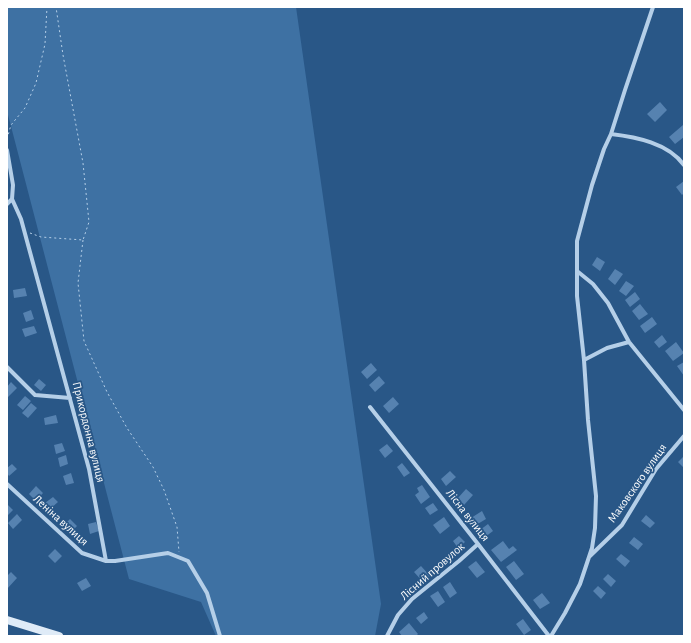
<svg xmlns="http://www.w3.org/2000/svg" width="691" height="643" font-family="'Alegreya Sans',sans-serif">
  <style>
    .green { fill: #3e71a3 }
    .building { fill: #5682b0 }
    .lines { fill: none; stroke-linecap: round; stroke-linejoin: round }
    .path { stroke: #b5cfe8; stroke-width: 1; stroke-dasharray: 2 3; stroke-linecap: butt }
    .minor { stroke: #b5cfe8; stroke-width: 4 }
    .secondary { stroke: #dfebf7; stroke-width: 8 }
    .labels { text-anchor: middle; stroke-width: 3.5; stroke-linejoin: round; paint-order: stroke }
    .street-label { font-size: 12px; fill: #fff; stroke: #295787 }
  </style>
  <rect width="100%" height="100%" fill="#295787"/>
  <path class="green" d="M7 7H296L381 604 375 636H216L201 602 129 579 7 111Z"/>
  <path class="building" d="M660 102 667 110 655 122 647 114Z
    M683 125 684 126V137L675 144 669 137Z
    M684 181V193L682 195 676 187Z
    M597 257 605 262 600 271 592 265Z
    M615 269 623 274 615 285 608 279Z
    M626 281 634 286 626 296 619 291Z
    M25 288 27 296 14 298 13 290Z
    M635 292 640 299 630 307 625 300Z
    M640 304 648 314 639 320 632 311Z
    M31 310 34 319 26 322 23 313Z
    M652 317 657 324 645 333 640 326Z
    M34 326 37 333 25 337 22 329Z
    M662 335 667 342 659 348 654 342Z
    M676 342 684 353 673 361 665 351Z
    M684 362V376L677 366Z
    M371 363 377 370 367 379 361 372Z
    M379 376 385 383 375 392 369 385Z
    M39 379 46 385 41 391 34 385Z
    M11 382 17 388 8 397 7 396V387Z
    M25 396 31 401 23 410 17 405Z
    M393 397 399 404 389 413 383 406Z
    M31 403 37 408 28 418 22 413Z
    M56 415 58 423 45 425 44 418Z
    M62 443 65 451 56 454 54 445Z
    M387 444 393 451 385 458 379 450Z
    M66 455 68 464 60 467 58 458Z
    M683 457 684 458V468L678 462Z
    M402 463 410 473 404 477 397 467Z
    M12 464 17 469 9 476 7 473V468Z
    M450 471 456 477 446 486 441 479Z
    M71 473 74 483 66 485 63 476Z
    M422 485 430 497 421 504 415 495 419 492 417 488Z
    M36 486 43 493 36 501 29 494Z
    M466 489 473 495 464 505 457 499Z
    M53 497 58 502 50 509 45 503Z
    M433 503 438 510 430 515 425 508Z
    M7 504 13 510 7 516Z
    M482 511 486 519 476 525 471 518Z
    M17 514 22 520 13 529 8 523Z
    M646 515 655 523 650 528 641 521Z
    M444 517 450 526 440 534 433 525Z
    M70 519 77 526 70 533 63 526Z
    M96 522 99 531 90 534 88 524Z
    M488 524 493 531 485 537 480 530Z
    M459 536 465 542 458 548 453 541Z
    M634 537 643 544 638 550 629 543Z
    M503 541 509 549 513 546 517 550 501 562 491 550Z
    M55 549 62 556 55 563 48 556Z
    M621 554 630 561 625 567 616 559Z
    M476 561 485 572 477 578 468 567Z
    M514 561 524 574 516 580 506 567Z
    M421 566 430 576 423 582 414 572Z
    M11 572 17 578 7 589V576Z
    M608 574 616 581 611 587 603 579Z
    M86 578 91 586 82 591 77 583Z
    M450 582 457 593 450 598 443 587Z
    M598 586 606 593 601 599 593 591Z
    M438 591 445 602 438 607 430 596Z
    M542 593 550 603 540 609 533 600Z
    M424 612 428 618 421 624 416 618Z
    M523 619 531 630 524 635 516 624Z
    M409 623 418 634 416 636H402L399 632Z"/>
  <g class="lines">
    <path class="path" d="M7 139 11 125 25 108 36 83 45 44 47 7
      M30 233 41 237 83 240 89 222 83 163 63 55 56 7
      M83 240 78 283 84 341 107 392 127 428 153 467 164 490 177 527 179 552"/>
    <path class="minor" d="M611 134C636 137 668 143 684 165
      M7 150 13 185 12 199 21 219 89 469 106 561H115L168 553 188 561 207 593 220 636
      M7 204 12 199
      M577 271 593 284 608 303 629 342 684 410
      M584 360 607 348 629 342
      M7 367 35 395 70 398
      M370 407 478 544 549 636
      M7 484 82 553 106 561
      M590 556 622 525 656 469 684 436
      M387 636 398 615 412 599 459 561 478 544
      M551 636 565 613 580 584 592 548 595 528 596 496 588 420 584 360 577 296V241L592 185 604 149 611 134 625 90 653 7"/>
    <path class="secondary" d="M7 620 59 636"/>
  </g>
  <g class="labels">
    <g class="street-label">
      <text transform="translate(89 432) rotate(76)" y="4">Прикордонна вулиця</text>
      <text transform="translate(637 483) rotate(-55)" y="4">Маковского вулиця</text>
      <text transform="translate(468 515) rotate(52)" y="4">Лісна вулиця</text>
      <text transform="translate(61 520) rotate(42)" y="4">Леніна вулиця</text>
      <text transform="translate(432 571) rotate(-41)" y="4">Лісний провулок</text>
    </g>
  </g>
  <rect width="691" height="643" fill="none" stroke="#ffffff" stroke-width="16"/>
</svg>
